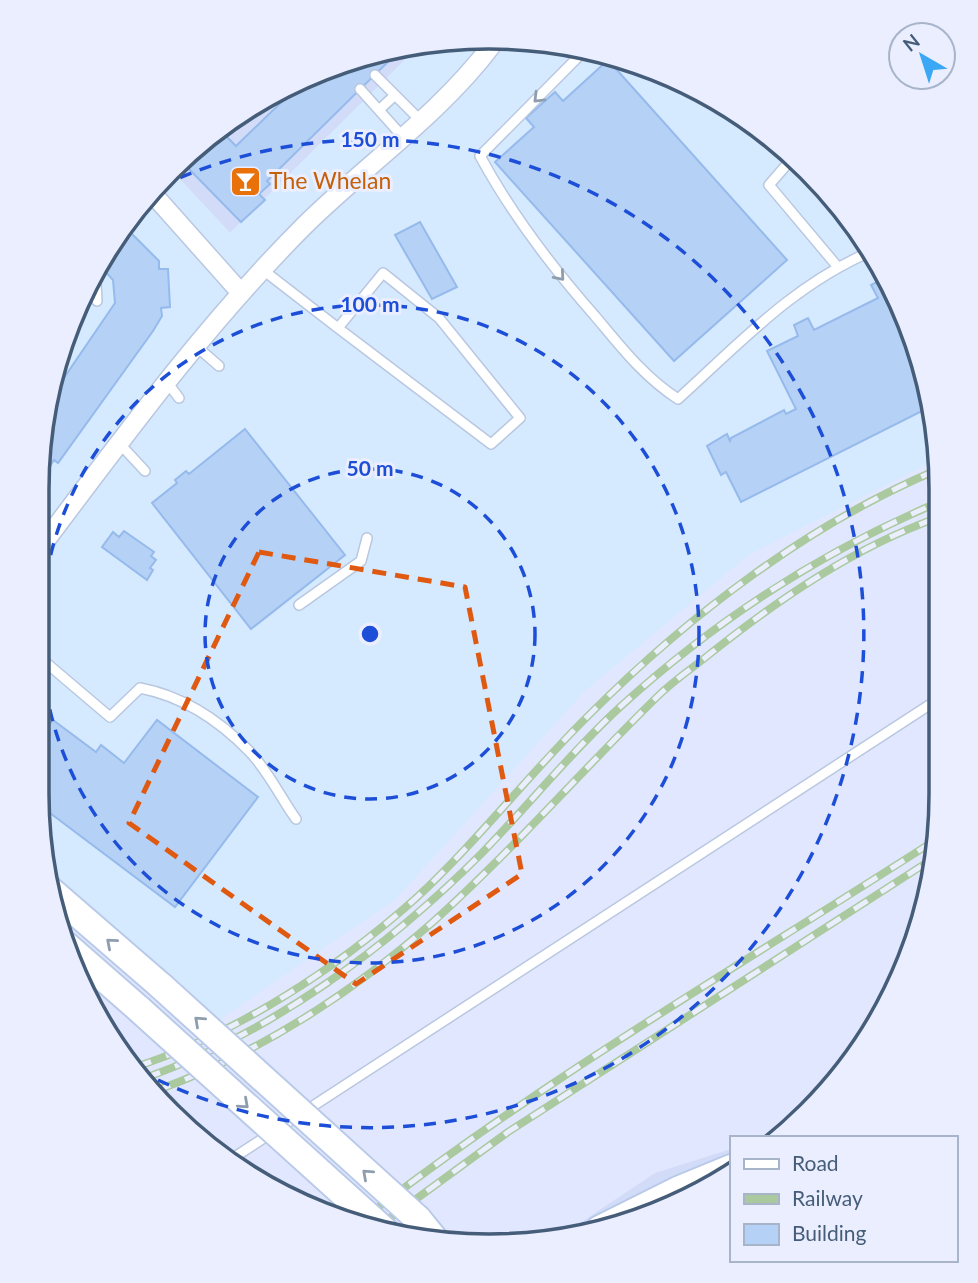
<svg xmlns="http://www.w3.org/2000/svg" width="978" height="1283" font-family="Lato,sans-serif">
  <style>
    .residential { fill: #d2dcf9 }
    .commercial { fill: #d5eaff }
    .building { fill: #b6d1f6; stroke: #95baeb; stroke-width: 2 }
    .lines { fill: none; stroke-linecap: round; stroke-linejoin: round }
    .lane-casing { stroke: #b9c7e1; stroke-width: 12 }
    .street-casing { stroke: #b9c7e1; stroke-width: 21 }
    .secondary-casing { stroke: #b9cae9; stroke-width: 30 }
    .lane { stroke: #fff; stroke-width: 9 }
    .street { stroke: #fff; stroke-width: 18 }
    .secondary { stroke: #fff; stroke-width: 26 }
    .rail-casing { stroke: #aac99f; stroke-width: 8 }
    .rail { stroke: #eaeeff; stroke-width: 5; stroke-dasharray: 16; stroke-linecap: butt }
    .secondary-bridge-casing { stroke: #b9cae9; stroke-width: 30; stroke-linecap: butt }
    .secondary-bridge { stroke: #fff; stroke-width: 26 }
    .oneway { stroke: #8f9eae }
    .marked { fill: none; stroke: #e05911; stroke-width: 5; stroke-dasharray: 14 9; stroke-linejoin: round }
    .ring { fill: none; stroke: #1d4ed8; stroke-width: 3.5; stroke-dasharray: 12 9 }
    .labels { text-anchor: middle; stroke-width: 6; stroke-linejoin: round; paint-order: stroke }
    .food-label { font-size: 23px; fill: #c56008; stroke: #eaeeff; text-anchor: start }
    .rim { fill: none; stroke: #455d78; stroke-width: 3.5 }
    .centre { fill: #1d4ed8; stroke: #eaeeff; stroke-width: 3.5 }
    .ring-label { font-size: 21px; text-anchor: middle; font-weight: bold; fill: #1d4ed8; stroke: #eaeeff; stroke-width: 6; stroke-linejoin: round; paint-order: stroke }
  </style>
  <rect width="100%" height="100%" fill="#e1e7fe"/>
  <path class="residential" d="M400 46H419L230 233 174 173 237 113Z
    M731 1149V1174L635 1222 559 1237 655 1173Z"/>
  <path class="commercial" d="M577 45 740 113 865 237 917 343 937 430V459L749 555 586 690 396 899 206 1029 51 902 37 794 38 460 52 372 130 214 174 173 230 233 419 46Z"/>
  <path class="building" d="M400 46H404L267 181 270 184 259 194 265 200 241 222 184 164 220 130 236 146 294 90Z
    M608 60 787 260 674 361 495 162 534 127 526 118 555 92 563 101Z
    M420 222 457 287 432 299 395 235Z
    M124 226 159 261V269H168L170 307 161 308 162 316 153 331 58 463 54 460 44 475 38 476 41 488 38 489V460L49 394 54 386 57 388 115 303 113 280 103 269Z
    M879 281 887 295 892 292 917 343 932 406 741 502 726 472 721 475 707 446 727 434 730 441 731 438 784 410 786 414 796 409 767 351 798 336 794 325 808 318 814 330 878 298 871 285Z
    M245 429 345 555 251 629 152 503 177 483 175 480 186 471 189 474Z
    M124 531 154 552 151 556 156 560 150 568 153 570 147 580 102 547 113 532 119 537Z
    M53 720 96 752 101 745 124 763 157 720 258 797 175 907 38 804 37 742Z"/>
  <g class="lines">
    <defs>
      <path id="lane" d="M586 49 480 156C512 215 551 266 595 316 621 347 644 377 678 399 740 343 794 284 872 251
        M375 75 421 121
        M360 89 403 137
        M379 110 395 95
        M789 162 769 185 837 266
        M263 270 338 328
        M383 273 439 318 520 418 491 444 338 328Z
        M96 283 97 301
        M196 346 219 366
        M167 382 179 398
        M119 443 145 471
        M299 605 361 561 367 538
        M37 655 110 717 140 688C182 696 220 721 250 752 268 771 281 798 296 819
        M230 1160 937 700"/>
      <path id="street" d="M152 193 241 293
        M37 552C122 439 205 325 305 225 367 164 439 115 492 45"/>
      <path id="secondary" d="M49 889 161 986
        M67 946 139 1009
        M418 1219 435 1240
        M600 1229 680 1189 731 1168"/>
    </defs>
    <use href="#lane" class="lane-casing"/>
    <use href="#street" class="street-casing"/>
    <use href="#secondary" class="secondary-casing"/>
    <use href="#lane" class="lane"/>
    <use href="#street" class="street"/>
    <use href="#secondary" class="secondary"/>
    <defs>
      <path id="rail" d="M136 1067C237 1033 335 970 415 899 477 842 529 774 589 715 688 616 808 524 937 470
        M145 1078C271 1033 387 948 481 854 528 806 570 753 619 708 714 621 819 553 937 503
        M155 1091C256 1055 354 992 434 921 513 850 582 770 658 696 674 680 694 667 711 653 779 599 855 547 937 518
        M358 1223C540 1081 743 964 937 839
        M375 1229 508 1132 937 856"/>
    </defs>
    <use href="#rail" class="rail-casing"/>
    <use href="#rail" class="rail"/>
    <defs>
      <path id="secondary-bridge" d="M161 986 418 1219
        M139 1009 387 1233"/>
    </defs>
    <use href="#secondary-bridge" class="secondary-bridge-casing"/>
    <use href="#secondary-bridge" class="secondary-bridge"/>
  </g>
  <defs><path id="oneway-chevron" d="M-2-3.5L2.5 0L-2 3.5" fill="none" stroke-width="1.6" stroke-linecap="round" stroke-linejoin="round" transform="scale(1.75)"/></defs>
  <g class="oneway">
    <use href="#oneway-chevron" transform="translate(538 98) rotate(135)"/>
    <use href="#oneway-chevron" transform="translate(560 276) rotate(49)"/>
    <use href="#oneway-chevron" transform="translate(111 943) rotate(-139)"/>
    <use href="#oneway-chevron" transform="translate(199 1021) rotate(-138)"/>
    <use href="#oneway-chevron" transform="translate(244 1104) rotate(42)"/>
    <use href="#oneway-chevron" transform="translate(367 1174) rotate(-138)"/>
  </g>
  <path class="marked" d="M259 552 465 587 522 874 356 984 129 823Z"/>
  <g class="ring">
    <circle cx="370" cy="634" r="165"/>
    <circle cx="370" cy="634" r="329"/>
    <path d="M161 186A494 494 0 1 1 142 1072"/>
  </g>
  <defs>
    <symbol id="bar-square" viewBox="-11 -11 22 22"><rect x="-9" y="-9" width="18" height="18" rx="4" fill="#e8710a" stroke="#eaeeff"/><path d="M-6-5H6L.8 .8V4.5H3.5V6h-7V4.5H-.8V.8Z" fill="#fff"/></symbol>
  </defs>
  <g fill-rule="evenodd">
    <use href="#bar-square" x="228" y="164" width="35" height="35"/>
  </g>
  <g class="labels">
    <g class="food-label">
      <text x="269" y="189">The Whelan</text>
    </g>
  </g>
  <path d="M0 0H978V1283H0ZM489 49H489A440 440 0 0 1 929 489V794A440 440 0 0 1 489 1234H489A440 440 0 0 1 49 794V489A440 440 0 0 1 489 49Z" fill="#eaeeff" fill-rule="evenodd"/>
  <path class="rim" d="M489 49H489A440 440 0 0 1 929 489V794A440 440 0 0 1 489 1234H489A440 440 0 0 1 49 794V489A440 440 0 0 1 489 49Z"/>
  <circle cx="370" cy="634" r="10" class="centre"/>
  <g class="ring-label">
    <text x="370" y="147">150 m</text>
    <text x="370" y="312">100 m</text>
    <text x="370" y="476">50 m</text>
  </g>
  <rect x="730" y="1136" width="228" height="126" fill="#eaeeff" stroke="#a8b4c9" stroke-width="2"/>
  <rect x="744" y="1159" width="35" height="10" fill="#ffffff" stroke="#a8b4c9" stroke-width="2"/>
  <text x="792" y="1171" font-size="21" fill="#455d78">Road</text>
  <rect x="744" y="1194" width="35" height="10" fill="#aac99f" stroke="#a8b4c9" stroke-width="2"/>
  <text x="792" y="1206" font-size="21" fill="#455d78">Railway</text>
  <rect x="744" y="1224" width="35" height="21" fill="#b6d1f6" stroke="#a8b4c9" stroke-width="2"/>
  <text x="792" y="1241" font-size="21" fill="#455d78">Building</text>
  <g transform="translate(922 56) rotate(321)"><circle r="33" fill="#eaeeff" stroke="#a8b4c9" stroke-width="2"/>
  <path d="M0-5L12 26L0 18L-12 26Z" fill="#3aa8f4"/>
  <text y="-10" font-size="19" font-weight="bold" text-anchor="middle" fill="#455d78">N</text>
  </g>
</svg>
